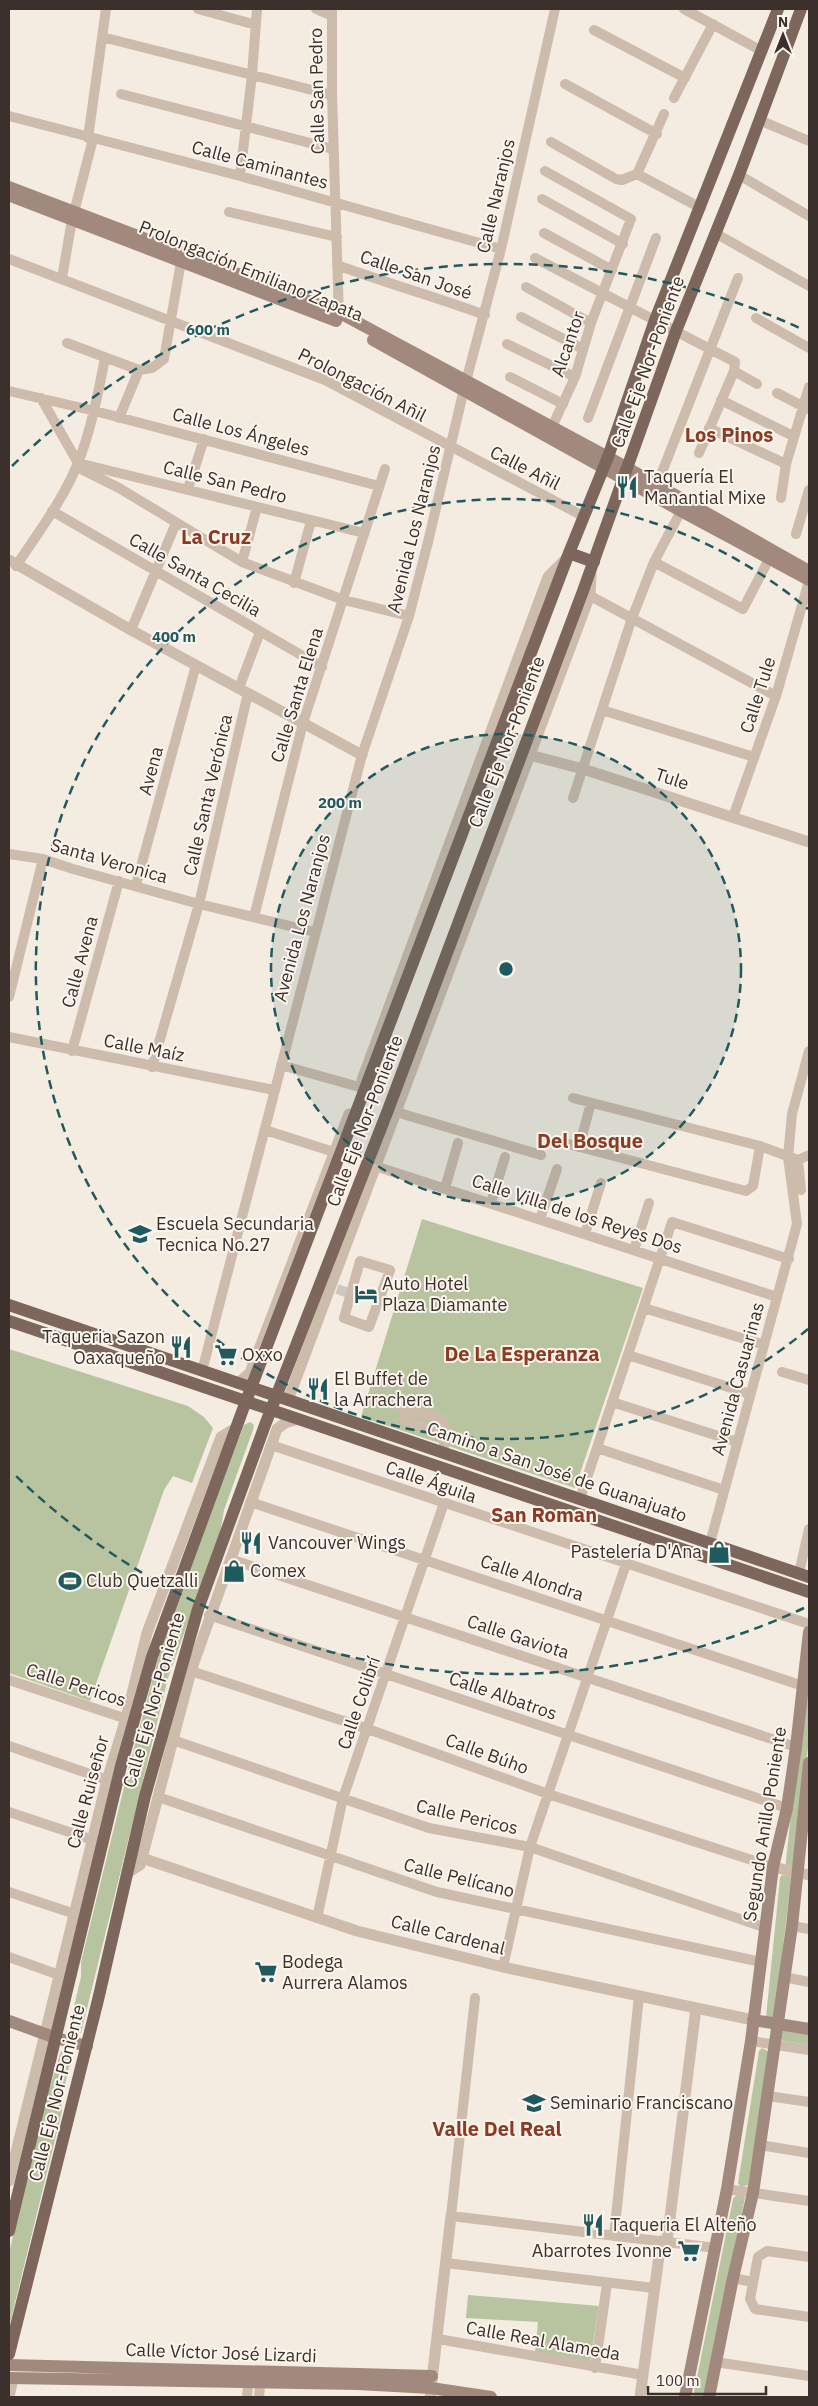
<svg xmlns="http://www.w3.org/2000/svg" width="818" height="2406" font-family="'IBM Plex Sans',sans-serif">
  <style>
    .green { fill: #b8c4a0 }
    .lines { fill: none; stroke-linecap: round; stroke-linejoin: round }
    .minor-tunnel { stroke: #cfc6bd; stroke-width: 10; stroke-dasharray: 10 5; stroke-linecap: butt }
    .minor { stroke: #cdbbac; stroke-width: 10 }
    .tertiary { stroke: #cdbbac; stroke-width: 11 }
    .secondary { stroke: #a18a7d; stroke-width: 12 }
    .primary { stroke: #7d675c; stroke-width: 12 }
    .ring { fill: none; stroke: #1f5a5e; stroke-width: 2.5; stroke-dasharray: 9 6 }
    .labels { text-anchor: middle; stroke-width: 4; stroke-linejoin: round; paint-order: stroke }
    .street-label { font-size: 18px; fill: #3b302b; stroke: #fbf5ee }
    .poi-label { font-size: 18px; fill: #3b302b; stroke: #fbf5ee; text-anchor: start }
    .quarter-label { font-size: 20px; font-weight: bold; fill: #8c3b22; stroke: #fbf5ee }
    .centre { fill: #1f5a5e; stroke: #fbf5ee; stroke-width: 2.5 }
    .ring-label { font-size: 15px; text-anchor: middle; font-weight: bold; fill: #1f5a5e; stroke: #fbf5ee; stroke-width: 4; stroke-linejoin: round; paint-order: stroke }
  </style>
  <rect width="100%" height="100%" fill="#f4ebe1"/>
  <path class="green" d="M422 1219 643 1288 575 1488 361 1417Z
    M9 1349 188 1406 204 1417 213 1428 192 1483 173 1476 164 1490 90 1701 9 1673Z
    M250 1422 254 1425 253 1430 224 1510 220 1533 168 1678 81 2033 70 2030 69 2027 81 1977V1962L130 1763 168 1622 244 1425Z
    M809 1648V1739L794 1867 786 1865V1860Z
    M782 1875 790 1876 791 1879 775 2014 774 2018 766 2017 780 1878Z
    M781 2029 809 2033V2045L783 2041 780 2037Z
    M762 2048 769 2052 748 2185 741 2187 738 2183 759 2051Z
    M61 2051 70 2053 71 2059 61 2101 62 2111 9 2327V2253L44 2106Z
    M737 2194H742L745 2198 704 2397H693L733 2199Z
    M468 2295 599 2306 590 2362 535 2353 538 2322 466 2318Z"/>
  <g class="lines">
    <path class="minor-tunnel" d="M337 1289 351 1294"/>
    <path class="minor" d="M198 9 256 25
      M316 9 332 16
      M332 9V95L339 318
      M684 9 762 51
      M594 30 685 78
      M102 37 332 95
      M565 84 657 134
      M121 94 333 149
      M674 98 713 24
      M9 116 240 176 501 249
      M759 120 809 141
      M88 138 106 9
      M551 142 616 179 622 180 637 174 664 114
      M545 171 631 219 591 323 575 377 552 427
      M637 174 701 208
      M739 175 809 216
      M240 176 252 75 257 9
      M542 199 623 244
      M229 212 337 237
      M544 233 612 270
      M715 233 809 286
      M535 258 735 362 734 371 699 453
      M9 259 325 380 583 516
      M337 265C386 283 436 297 485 315
      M62 278 72 220 93 139
      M526 287 591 323
      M521 317 583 349
      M756 318 809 348
      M67 343 139 370 152 368 164 359 182 256
      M507 344 575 377
      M734 371 757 384
      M510 377 563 404
      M9 391 95 411 379 486
      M777 393 808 409
      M41 398 78 463 364 533
      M721 400 793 436
      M119 418 139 370
      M588 418 656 238
      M709 428 786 464
      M77 467 119 488 242 562 344 600 409 616
      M657 485 738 278
      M188 489 204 439
      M781 498 786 464 809 387
      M52 511 322 667
      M796 534 809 490
      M242 562 257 507
      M654 562 743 609 769 559
      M16 566C38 533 63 500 78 463 91 430 98 394 105 358
      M294 583 311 521
      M583 592 776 696
      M131 630 176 523
      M239 688 260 632
      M602 710 754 757
      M573 798 632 618 654 562 681 511
      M733 817 776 696 809 581
      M9 854 43 859 73 869 199 904 315 932
      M136 885 196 665
      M254 917 303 723 385 469
      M9 997 43 859
      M9 1037 274 1090
      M72 1051 119 881
      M281 1065 359 1087
      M152 1067 199 904 248 693
      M573 1098 760 1146 798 1160 809 1155
      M396 1112 541 1155
      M265 1130 334 1152
      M561 1142 746 1191 753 1186 760 1146
      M579 1147 591 1103
      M798 1160 801 1190
      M369 1164 777 1297
      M445 1188 458 1143
      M491 1203 505 1157
      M540 1219 557 1169
      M585 1234 601 1183
      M634 1250 649 1203
      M360 1261 390 1270 369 1327 344 1318Z
      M644 1308 764 1345
      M628 1355 750 1394
      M202 1371 362 755 409 616 428 542 464 389 501 249 555 9
      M782 1372 809 1380
      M612 1402 737 1442
      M390 1403 444 1420 446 1430 443 1452
      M406 1408 405 1421 446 1434
      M271 1445 809 1624
      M597 1448 724 1490
      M580 1499 672 1222 789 1259
      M250 1502 803 1686
      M710 1543 797 1224 788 1157 792 1114 809 1051
      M230 1559 796 1747
      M799 1573 809 1529
      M209 1615 787 1808
      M191 1671 368 1729 548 1794 773 1867
      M9 1680 133 1721
      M167 1738 429 1828 530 1847 766 1928
      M9 1746 107 1780
      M158 1797 437 1892 761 1962
      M9 1812 93 1840
      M9 1892 75 1914
      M317 1918 343 1798 444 1503
      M792 1926 809 1929
      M9 1957 59 1975
      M503 1967 530 1847 626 1564
      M784 1977 809 1982
      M475 1998 451 2216 716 2248
      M751 2041 809 2050
      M768 2096 809 2102
      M760 2145 809 2153
      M727 2189 809 2201
      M614 2236 639 1996
      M809 2257 767 2251 758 2257 750 2299 755 2309 809 2317
      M446 2263 654 2288
      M733 2278 753 2282
      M438 2339 643 2375
      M715 2362 809 2376
      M595 2368 607 2284
      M247 2397 249 2375
      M259 2397 261 2376"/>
    <path class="tertiary" d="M9 560 131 630 362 755
      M526 754 583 769 809 842
      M362 1080 548 577 566 559
      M238 1383 250 1373 349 1114
      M288 1400 590 595 591 574
      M142 1858 357 1931 503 1967 753 2020
      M773 1867 809 1875
      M127 1873 140 1865 142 1858 191 1671 277 1429 285 1423 298 1419
      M9 2181 107 1780 126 1718 147 1633 221 1437 236 1428
      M667 2242 696 2008
      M9 2397 13 2378
      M430 2397 451 2216
      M640 2397 661 2241"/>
    <path class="secondary" d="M9 187 338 312 608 457 809 571
      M13 197 336 321
      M373 340 681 511 809 580
      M753 2020 809 2029
      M9 2021 56 2038 87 2046
      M9 2365 432 2376
      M9 2378 358 2384 431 2388 491 2397
      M685 2397 727 2189 751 2041 773 1867 787 1808 796 1747 809 1632
      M709 2397 733 2278 753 2193 792 1926 809 1763"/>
    <path class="primary" d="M569 553 594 562
      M9 1305 809 1577
      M9 1321 809 1592
      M9 2231 121 1766 152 1657 246 1401 569 553 608 457 655 320 778 9
      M9 2354 98 2000 145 1796 198 1609 265 1425 388 1110 583 591 676 331 739 175 801 9"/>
  </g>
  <circle cx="506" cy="969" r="235" fill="#1f5a5e" fill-opacity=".12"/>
  <g class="ring">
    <circle cx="506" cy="969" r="235"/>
    <path d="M808 1329A470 470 0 1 1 808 609"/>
    <path d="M804 1608A705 705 0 0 1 12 1472M12 466A705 705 0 0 1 804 330"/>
  </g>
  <defs>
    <symbol id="restaurant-bare" viewBox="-9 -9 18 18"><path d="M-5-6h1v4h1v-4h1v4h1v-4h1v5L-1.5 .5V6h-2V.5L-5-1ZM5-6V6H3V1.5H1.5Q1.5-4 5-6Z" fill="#1f5a5e" stroke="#fbf5ee" stroke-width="2.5" paint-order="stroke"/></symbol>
    <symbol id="school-bare" viewBox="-9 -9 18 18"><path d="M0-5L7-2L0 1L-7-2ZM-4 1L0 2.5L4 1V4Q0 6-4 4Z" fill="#1f5a5e" stroke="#fbf5ee" stroke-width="2.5" paint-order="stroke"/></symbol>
    <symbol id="hotel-bare" viewBox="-9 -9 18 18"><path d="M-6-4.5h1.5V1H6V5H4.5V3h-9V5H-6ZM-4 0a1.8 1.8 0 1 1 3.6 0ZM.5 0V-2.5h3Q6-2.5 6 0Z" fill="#1f5a5e" stroke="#fbf5ee" stroke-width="2.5" paint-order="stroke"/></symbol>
    <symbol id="supermarket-bare" viewBox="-9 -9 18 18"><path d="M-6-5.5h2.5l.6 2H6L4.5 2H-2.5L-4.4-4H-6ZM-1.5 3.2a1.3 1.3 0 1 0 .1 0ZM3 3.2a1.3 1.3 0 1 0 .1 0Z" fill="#1f5a5e" stroke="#fbf5ee" stroke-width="2.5" paint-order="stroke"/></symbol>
    <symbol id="shop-bare" viewBox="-9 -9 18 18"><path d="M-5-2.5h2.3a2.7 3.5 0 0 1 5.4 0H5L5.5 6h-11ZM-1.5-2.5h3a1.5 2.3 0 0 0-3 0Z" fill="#1f5a5e" stroke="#fbf5ee" stroke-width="2.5" paint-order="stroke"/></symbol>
    <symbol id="stadium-bare" viewBox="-9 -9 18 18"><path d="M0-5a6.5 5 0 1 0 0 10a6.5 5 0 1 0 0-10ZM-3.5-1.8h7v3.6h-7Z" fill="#1f5a5e" stroke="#fbf5ee" stroke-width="2.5" paint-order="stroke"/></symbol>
    <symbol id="university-bare" viewBox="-9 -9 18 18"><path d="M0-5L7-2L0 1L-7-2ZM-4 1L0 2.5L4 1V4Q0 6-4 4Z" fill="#1f5a5e" stroke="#fbf5ee" stroke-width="2.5" paint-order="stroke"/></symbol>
  </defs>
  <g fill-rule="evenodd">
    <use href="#restaurant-bare" x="611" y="471" width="32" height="32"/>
    <use href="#school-bare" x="124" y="1218" width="32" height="32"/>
    <use href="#hotel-bare" x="350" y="1278" width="32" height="32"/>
    <use href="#restaurant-bare" x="165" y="1331" width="32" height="32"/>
    <use href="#supermarket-bare" x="210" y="1339" width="32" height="32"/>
    <use href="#restaurant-bare" x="302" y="1373" width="32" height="32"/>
    <use href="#restaurant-bare" x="235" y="1527" width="32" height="32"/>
    <use href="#shop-bare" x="703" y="1536" width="32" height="32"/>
    <use href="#shop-bare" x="218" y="1555" width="32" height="32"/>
    <use href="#stadium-bare" x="54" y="1565" width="32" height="32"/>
    <use href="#supermarket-bare" x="250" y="1956" width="32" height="32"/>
    <use href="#university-bare" x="518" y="2087" width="32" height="32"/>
    <use href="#restaurant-bare" x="577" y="2209" width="32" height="32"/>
    <use href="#supermarket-bare" x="673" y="2235" width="32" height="32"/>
  </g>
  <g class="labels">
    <g class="street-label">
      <text transform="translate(317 91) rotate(-91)" y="6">Calle San Pedro</text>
      <text transform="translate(260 165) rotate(15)" y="6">Calle Caminantes</text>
      <text transform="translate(496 196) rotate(-77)" y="6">Calle Naranjos</text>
      <text transform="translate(251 271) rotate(22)" y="6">Prolongación Emiliano Zapata</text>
      <text transform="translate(416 275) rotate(19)" y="6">Calle San José</text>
      <text transform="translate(568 344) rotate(-71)" y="6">Alcantor</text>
      <text transform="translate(648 362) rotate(-70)" y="6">Calle Eje Nor-Poniente</text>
      <text transform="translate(362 385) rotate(27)" y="6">Prolongación Añil</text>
      <text transform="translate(241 432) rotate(15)" y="6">Calle Los Ángeles</text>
      <text transform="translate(525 468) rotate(27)" y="6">Calle Añil</text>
      <text transform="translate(225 482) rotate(14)" y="6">Calle San Pedro</text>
      <text transform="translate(414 529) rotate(-76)" y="6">Avenida Los Naranjos</text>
      <text transform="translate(195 575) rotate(30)" y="6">Calle Santa Cecilia</text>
      <text transform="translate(297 695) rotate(-73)" y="6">Calle Santa Elena</text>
      <text transform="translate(758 695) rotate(-72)" y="6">Calle Tule</text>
      <text transform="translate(507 742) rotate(-69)" y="6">Calle Eje Nor-Poniente</text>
      <text transform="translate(151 771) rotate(-75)" y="6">Avena</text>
      <text transform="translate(672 779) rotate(18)" y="6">Tule</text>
      <text transform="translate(208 795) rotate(-77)" y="6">Calle Santa Verónica</text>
      <text transform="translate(109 861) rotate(16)" y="6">Santa Veronica</text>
      <text transform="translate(302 918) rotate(-75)" y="6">Avenida Los Naranjos</text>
      <text transform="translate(80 962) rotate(-75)" y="6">Calle Avena</text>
      <text transform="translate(144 1048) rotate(11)" y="6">Calle Maíz</text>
      <text transform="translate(365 1121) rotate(-69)" y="6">Calle Eje Nor-Poniente</text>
      <text transform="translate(577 1214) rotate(18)" y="6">Calle Villa de los Reyes Dos</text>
      <text transform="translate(738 1379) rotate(-75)" y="6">Avenida Casuarinas</text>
      <text transform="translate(557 1472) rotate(19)" y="6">Camino a San José de Guanajuato</text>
      <text transform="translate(431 1482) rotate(19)" y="6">Calle Águila</text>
      <text transform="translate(532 1578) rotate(19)" y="6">Calle Alondra</text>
      <text transform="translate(518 1637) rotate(18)" y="6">Calle Gaviota</text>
      <text transform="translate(76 1685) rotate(18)" y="6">Calle Pericos</text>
      <text transform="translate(503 1696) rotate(19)" y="6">Calle Albatros</text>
      <text transform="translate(154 1700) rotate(-74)" y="6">Calle Eje Nor-Poniente</text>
      <text transform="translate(359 1703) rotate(-71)" y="6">Calle Colibrí</text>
      <text transform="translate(487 1754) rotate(20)" y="6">Calle Búho</text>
      <text transform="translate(88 1792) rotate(-75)" y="6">Calle Ruiseñor</text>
      <text transform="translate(467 1817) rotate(13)" y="6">Calle Pericos</text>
      <text transform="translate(765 1824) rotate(-81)" y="6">Segundo Anillo Poniente</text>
      <text transform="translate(459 1878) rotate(14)" y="6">Calle Pelícano</text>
      <text transform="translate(448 1935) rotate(14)" y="6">Calle Cardenal</text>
      <text transform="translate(57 2093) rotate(-76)" y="6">Calle Eje Nor-Poniente</text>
      <text transform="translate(543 2341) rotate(10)" y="6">Calle Real Alameda</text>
      <text transform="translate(221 2353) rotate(2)" y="6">Calle Víctor José Lizardi</text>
    </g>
    <g class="poi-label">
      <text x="644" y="483">Taquería El<tspan x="644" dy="21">Manantial Mixe</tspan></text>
      <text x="156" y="1230">Escuela Secundaria<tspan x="156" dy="21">Tecnica No.27</tspan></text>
      <text x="382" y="1290">Auto Hotel<tspan x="382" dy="21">Plaza Diamante</tspan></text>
      <text x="165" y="1343" text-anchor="end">Taqueria Sazon<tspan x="165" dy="21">Oaxaqueño</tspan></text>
      <text x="242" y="1361">Oxxo</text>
      <text x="334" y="1385">El Buffet de<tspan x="334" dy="21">la Arrachera</tspan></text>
      <text x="268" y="1549">Vancouver Wings</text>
      <text x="702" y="1558" text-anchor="end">Pastelería D'Ana</text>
      <text x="250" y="1577">Comex</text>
      <text x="86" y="1587">Club Quetzalli</text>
      <text x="282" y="1968">Bodega<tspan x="282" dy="21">Aurrera Alamos</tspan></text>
      <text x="550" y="2109">Seminario Franciscano</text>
      <text x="610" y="2231">Taqueria El Alteño</text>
      <text x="672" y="2257" text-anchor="end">Abarrotes Ivonne</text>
    </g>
    <g class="quarter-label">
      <text x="729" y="442">Los Pinos</text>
      <text x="216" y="544">La Cruz</text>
      <text x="590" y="1148">Del Bosque</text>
      <text x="522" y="1361">De La Esperanza</text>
      <text x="544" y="1522">San Roman</text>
      <text x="497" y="2136">Valle Del Real</text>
    </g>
  </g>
  <circle cx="506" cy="969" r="8" class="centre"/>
  <g class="ring-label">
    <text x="208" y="335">600 m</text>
    <text x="174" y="642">400 m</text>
    <text x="340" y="808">200 m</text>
  </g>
  <rect width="818" height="2406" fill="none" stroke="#3b302b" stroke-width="20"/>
  <g transform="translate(783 35)" stroke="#fbf5ee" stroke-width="4" paint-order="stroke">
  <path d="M0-4L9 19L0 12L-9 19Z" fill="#3b302b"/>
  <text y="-8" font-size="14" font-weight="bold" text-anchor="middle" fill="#3b302b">N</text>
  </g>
  <path d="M648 2386v8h118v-8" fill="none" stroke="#3b302b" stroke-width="2.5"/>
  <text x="656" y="2386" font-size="15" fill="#3b302b" stroke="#fbf5ee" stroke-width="4" paint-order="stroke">100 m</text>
</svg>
